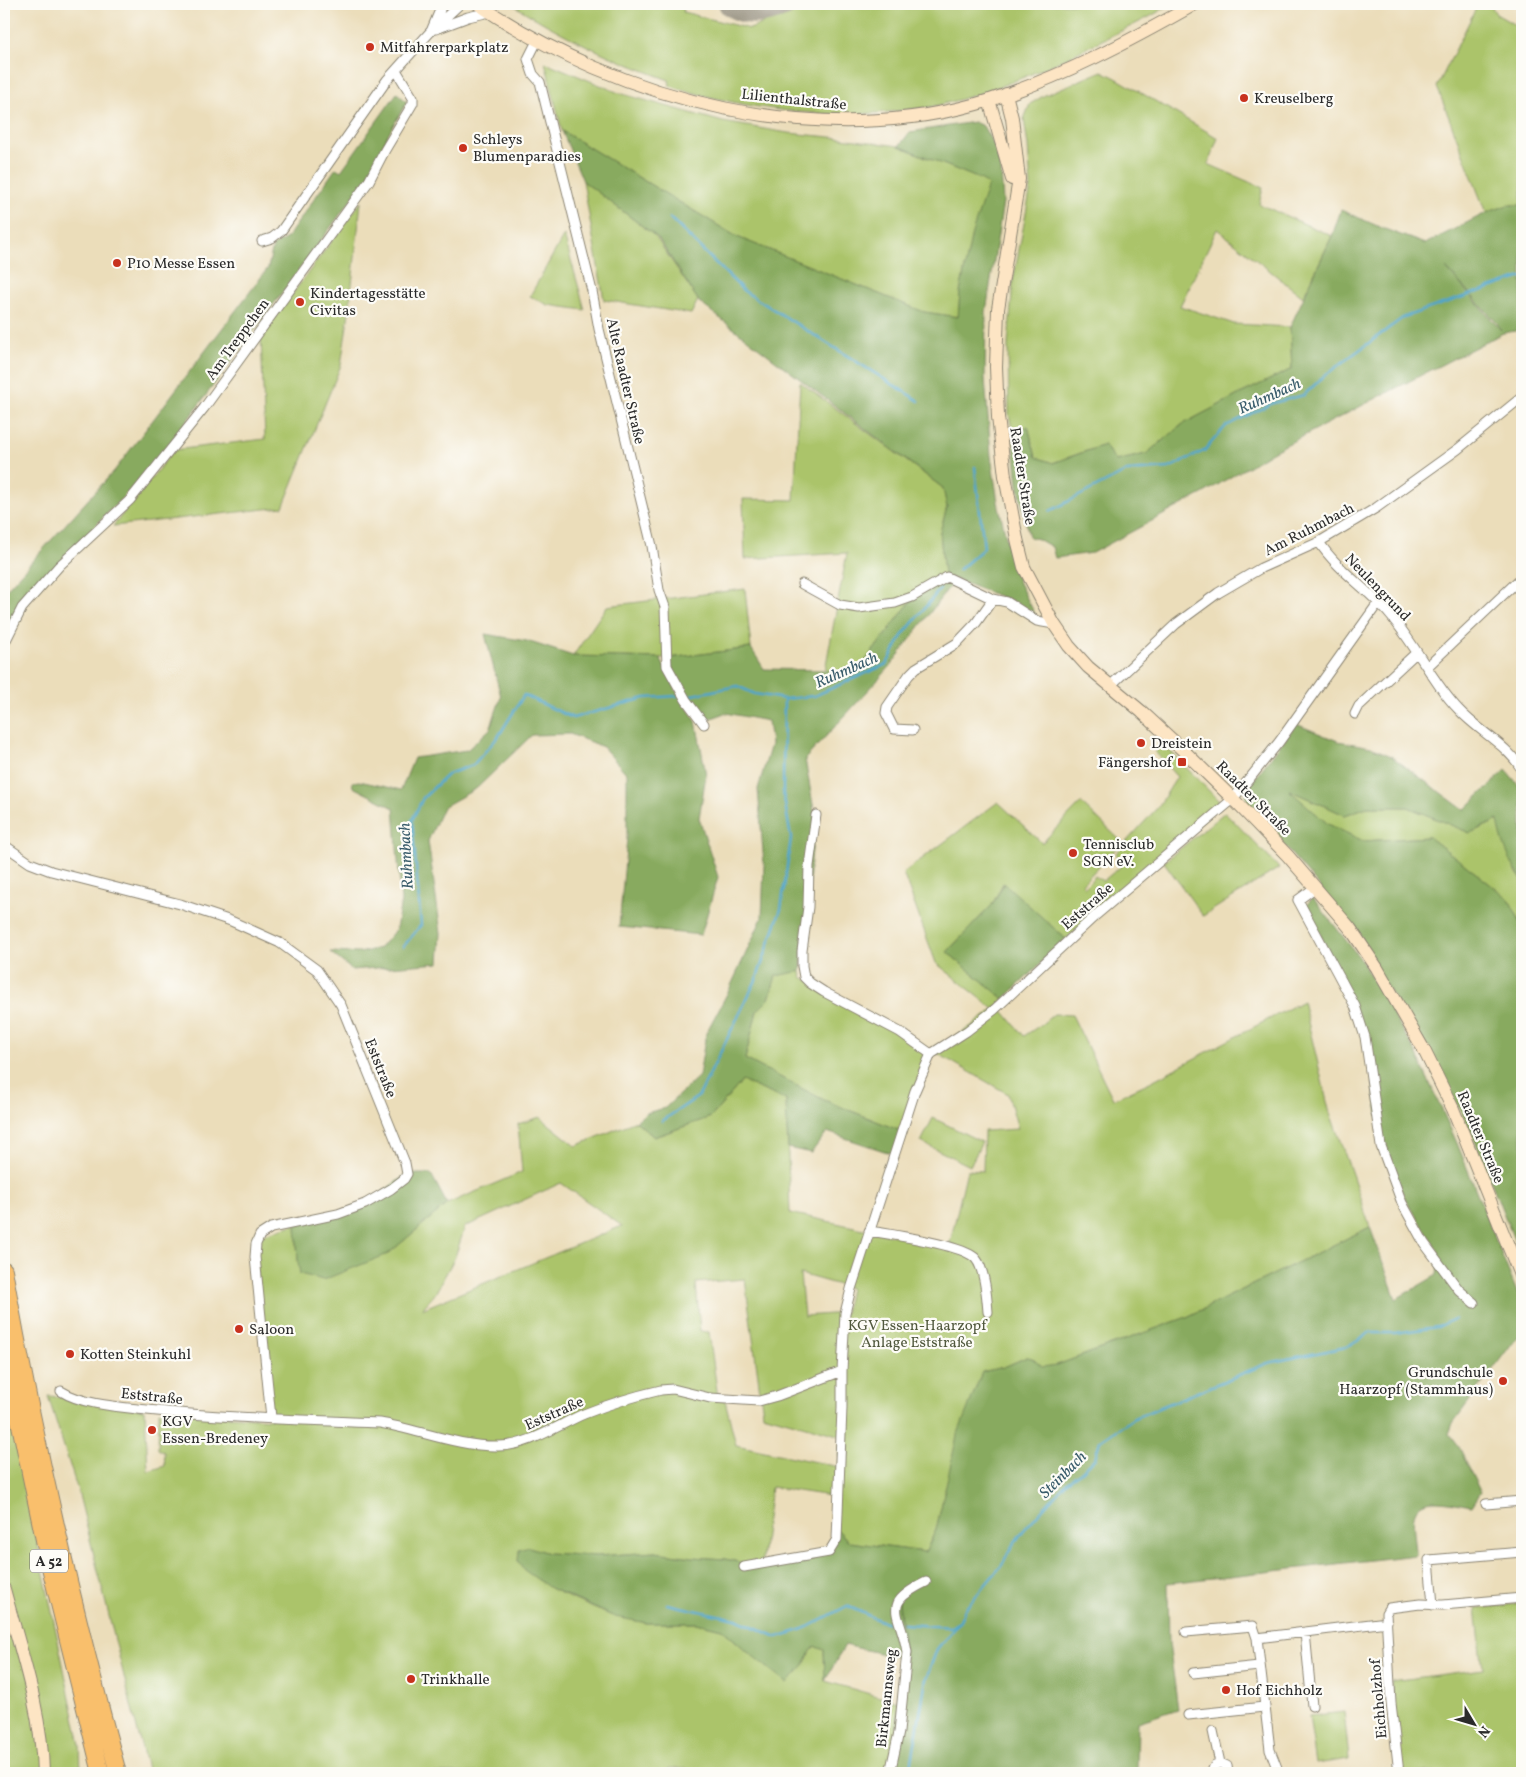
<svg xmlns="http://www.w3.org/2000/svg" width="1526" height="1777" font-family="Vollkorn,serif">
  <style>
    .green { fill: #abc46a; stroke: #6b784a; fill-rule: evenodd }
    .forest { fill: #88aa5e; stroke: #5a6a44; fill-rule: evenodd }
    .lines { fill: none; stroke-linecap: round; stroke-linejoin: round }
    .stream { stroke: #4fa5cb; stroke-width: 2.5 }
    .taxiway { stroke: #8b8472; stroke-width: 25 }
    .street-casing { stroke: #8b8472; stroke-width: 11 }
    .secondary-casing { stroke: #8b8472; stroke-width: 14 }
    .highway-casing { stroke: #8b8472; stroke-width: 18 }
    .street { stroke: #fff; stroke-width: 9 }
    .secondary { stroke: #fde5c4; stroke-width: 12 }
    .highway { stroke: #f9bf6c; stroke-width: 16 }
    .poi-dot { fill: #c8321e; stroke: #fdfcf7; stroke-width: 2 }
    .labels { text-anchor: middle; stroke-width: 4.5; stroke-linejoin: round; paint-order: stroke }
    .shield { fill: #fdfcf7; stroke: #6a6a68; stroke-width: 1 }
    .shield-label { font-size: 14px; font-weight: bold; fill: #2b2b2b }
    .poi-label { font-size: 15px; fill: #2b2b2b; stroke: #fdfcf7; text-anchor: start }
    .street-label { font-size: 15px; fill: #2b2b2b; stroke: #fdfcf7 }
    .park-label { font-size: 15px; fill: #51593e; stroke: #fdfcf7 }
    .water-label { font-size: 16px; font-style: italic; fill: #395c6b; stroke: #fdfcf7 }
  </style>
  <rect width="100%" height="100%" fill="#fdfcf7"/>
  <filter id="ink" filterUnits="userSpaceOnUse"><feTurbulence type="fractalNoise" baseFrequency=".02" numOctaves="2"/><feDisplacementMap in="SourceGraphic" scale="10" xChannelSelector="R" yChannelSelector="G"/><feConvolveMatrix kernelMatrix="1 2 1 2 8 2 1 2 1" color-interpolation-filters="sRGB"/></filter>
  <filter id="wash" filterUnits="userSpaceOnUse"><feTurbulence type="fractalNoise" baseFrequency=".0096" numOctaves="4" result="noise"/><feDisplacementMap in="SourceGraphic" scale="20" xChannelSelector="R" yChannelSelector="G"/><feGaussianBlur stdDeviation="1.12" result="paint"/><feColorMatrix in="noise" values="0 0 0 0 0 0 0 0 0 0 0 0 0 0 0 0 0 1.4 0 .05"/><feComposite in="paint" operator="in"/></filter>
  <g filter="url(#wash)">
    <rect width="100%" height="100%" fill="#ebddba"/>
    <path class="green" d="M512 4H685L683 12 750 29 806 4H1171C1147 20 1120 31 1094 44 1045 70 993 92 939 105 928 108 917 108 905 110 826 121 746 109 670 86L669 80C613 60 562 36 512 4Z
      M1478 4H1490L1496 14 1522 29V55L1518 108H1522V205H1508L1486 213 1437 87Z
      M545 62 619 93 723 122 788 133 841 138 899 146 982 180 988 185C974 228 961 271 958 317L924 312 737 237 562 131Z
      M1102 71 1116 78 1218 138 1208 164 1263 188 1259 204 1332 236 1303 297 1217 229 1180 306 1234 324 1290 327 1292 369 1240 394 1183 424 1146 454 1116 461 1104 445 1052 463 1036 457 1028 427 1013 434 1009 415 1008 345 1013 281 1031 187 1028 146 1024 119 1030 104 1045 95Z
      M583 181 655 236 698 300 691 314 604 300Z
      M361 202 349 312 341 365 283 507 113 526 174 450 265 439 261 336Z
      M564 235 585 310 548 305 530 296Z
      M800 382 943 488 947 507 940 532 944 575 911 601 853 677 825 670 847 553 745 559 743 499 794 500Z
      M745 589 751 648 669 658 573 656 607 606Z
      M1162 743 1220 802 1203 820 1066 939 1003 883 992 905 947 952 1004 999 994 1009 936 963 903 873 998 802 1042 843 1081 803 1122 842 1082 884 1085 887 1095 876 1103 881 1120 867 1116 853 1158 807 1177 777 1155 752Z
      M1287 789 1345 815 1367 807H1408L1470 833 1499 820 1516 872 1522 880V925L1508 898 1429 837 1363 841 1328 824Z
      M1225 812 1279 868 1203 916 1164 862Z
      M801 971 802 977 899 1032 929 1054 901 1131 824 1100 745 1059 757 1011 769 999 776 975Z
      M1303 1001 1329 1110 1352 1174 1370 1227 1187 1317 1057 1365 1042 1368 1032 1358 1027 1357 1004 1367 982 1372 946 1486 936 1530 925 1552 849 1542 836 1528 837 1497 771 1487 761 1567 725 1559 692 1557 655 1552 597 1556 548 1553 529 1547 550 1588 577 1601 610 1615 647 1623H697L722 1629 749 1653 803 1666 814 1646 824 1650 825 1681 901 1703 890 1773H746L669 1768V1773H148L78 1491 48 1396 70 1398 145 1410 148 1471 165 1466 164 1452 158 1449 159 1411 271 1419 255 1257 261 1235 296 1224 298 1262 388 1254 447 1204 522 1172 518 1124 540 1117 576 1146 636 1121 654 1137 711 1117 742 1081 786 1100 790 1213 946 1247 977 1260 949 1247 967 1170 983 1171 984 1131 1018 1129 1008 1094 935 1052 999 1006 1024 1036 1042 1024 1054 1014 1072 1015 1113 1099 1150 1082ZM561 1183 622 1226 422 1309 435 1294 455 1257 465 1227ZM800 1274 850 1288 845 1313 804 1316ZM745 1279 763 1414 841 1436 839 1467 736 1445 725 1400 661 1390 718 1398 709 1332 700 1331 696 1283Z
      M933 1118 982 1142 970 1166 921 1142Z
      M4 1395H6L80 1745 81 1773H4Z
      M1522 1603V1773H1399L1391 1681 1483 1669 1476 1609Z
      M1344 1712 1349 1759 1316 1764 1309 1716Z"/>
    <path class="forest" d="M397 93 407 102 387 136 368 177 172 441 129 491 19 605 4 634V592L115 470 268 268 273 246 287 238 336 168 341 171Z
      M974 122 983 126 995 147 1001 170 1003 202 986 312 985 378 991 456 998 502 1011 560 1019 583 1035 614 1012 601 944 575 940 532 947 507 943 488 700 303 658 238 583 181 562 131 737 237 924 312 958 317 960 292 972 233 988 185 982 180 899 146 910 132Z
      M1508 205H1522V330L1503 333 1274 451 1204 493 1092 553 1055 558 1052 547 1038 539 1029 537 1018 485 1013 434 1028 426 1036 457 1053 463 1104 445 1116 461 1146 454 1183 424 1240 394 1292 369 1290 327 1332 236 1341 210 1382 228 1425 244 1486 213ZM1446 268 1497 323 1501 330Z
      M942 579 952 583 889 668 805 759 815 816 801 971 776 976 769 999 757 1011 745 1059 824 1100 901 1131 893 1154 827 1132 811 1153 788 1148 786 1100 742 1081 711 1117 654 1137 636 1121 646 1113 665 1108 699 1076 706 1033 728 992 762 918 764 865 758 789 771 744 768 721 726 713 706 720C689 699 676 684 669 658L751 648 764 669 825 670 853 677 911 601Z
      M485 634 527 641 573 656 660 658 677 692 696 721 706 775 699 818 718 877 701 935 619 927 627 838V774L603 747 570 734 532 735 477 788 443 807 428 841 441 933 439 963 352 970 330 952 359 953 380 948 396 929 401 901 394 808 353 787 352 782 359 781 401 790 414 758 467 750 490 729 501 697Z
      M1296 724 1338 741 1371 747 1391 756 1464 810 1506 770 1522 789V880C1510 863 1501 841 1498 820L1470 833 1408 807H1367L1345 815 1289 790 1328 824 1363 841 1429 837 1508 898 1522 925V1260L1471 1131 1428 1049 1319 886 1246 802 1247 791 1252 782Z
      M1004 883 1066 939 1004 999 947 952 992 905Z
      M1313 898 1359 957 1416 1053 1457 1143 1522 1305V1335L1516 1338 1453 1423 1449 1434 1458 1446 1481 1492 1472 1506C1456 1504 1422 1493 1415 1512 1411 1521 1416 1544 1416 1555L1168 1583 1169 1643 1178 1709 1138 1722 1137 1771 1135 1773H891L905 1660 898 1592 904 1659 845 1645 825 1681 824 1650 814 1646 803 1666 787 1683 749 1653 722 1629 697 1623H647L615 1617 550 1588 524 1570 518 1561 519 1550 529 1547 548 1553 597 1556 655 1552 692 1557 725 1559 761 1567 829 1552 836 1528 849 1542 925 1552 936 1530 957 1436 982 1372 1004 1367 1027 1357 1032 1358 1042 1367 1057 1365 1187 1317 1370 1227 1396 1299 1437 1275 1439 1252 1405 1199 1383 1145 1366 1038 1342 979 1306 905Z
      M407 1174H431L447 1204 388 1254 323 1280 300 1274 298 1262 296 1224 365 1204Z"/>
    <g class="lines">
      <path class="stream" d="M670 218 744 291 919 401
        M1050 511 1127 471 1169 468 1204 451 1226 426 1273 403 1304 395 1324 376 1404 317 1522 277
        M959 570 984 548 975 467
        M687 696 737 686 755 694 784 699 814 696 887 664 902 636 940 589
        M403 947 421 925 412 820 423 798 448 774 473 765 498 737 524 695 573 718 645 698 677 696
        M662 1121 699 1096 757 978 781 909 791 838 783 792 784 699
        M667 1604 736 1619 777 1637 804 1629 847 1606 881 1621 898 1624
        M903 1624 951 1627 957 1623
        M910 1773 926 1679 937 1649 960 1621 965 1609 1002 1565 1010 1549 1023 1531 1067 1482 1081 1472 1095 1458 1100 1441 1134 1418 1268 1363 1346 1347 1369 1333H1394L1438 1327 1454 1319"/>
      <path class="taxiway" d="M731 4C747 16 767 11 785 4"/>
    </g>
  </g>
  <g filter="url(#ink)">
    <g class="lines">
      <defs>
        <path id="street" d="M432 29 440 10 439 4
          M436 29 468 17 490 12
          M537 41 528 59 533 74 540 82 592 291 599 329 652 546 659 590 665 607 667 666 686 700 704 724
          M262 241 272 238 281 231 387 80 431 31 460 4
          M1319 542C1338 571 1368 589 1390 615 1416 645 1432 682 1459 710 1478 731 1508 745 1522 770
          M802 584 840 605 859 608 895 603 912 597 947 577 993 599 1007 602 1037 621 1054 624
          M4 644 22 608 59 566 130 500 204 408 369 181 385 150 413 103V98L396 70
          M1427 667 1522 577
          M1110 686 1176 624 1218 593 1261 568 1319 542 1376 508 1458 449 1522 397
          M1355 714 1359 706 1417 652
          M913 730 894 729 886 713 887 707 909 675 916 668 957 643 976 623 993 599
          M816 815 809 866 808 907 802 951V966L804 977 810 983 824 992 900 1032 931 1054
          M4 845 30 863 51 871 180 904 231 921 280 943 317 970 341 1005 405 1163 407 1174 404 1179 391 1189 365 1204 338 1214 271 1228 260 1235 256 1244 255 1257 271 1418
          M1316 887 1298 900 1355 1006 1365 1037 1381 1146 1402 1203 1424 1243 1459 1290 1474 1303
          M869 1231C889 1234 965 1245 976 1259 985 1270 987 1298 988 1312
          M61 1391C83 1405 121 1407 147 1410 224 1418 302 1420 380 1423 420 1430 459 1447 499 1446 528 1446 558 1425 584 1414 609 1404 635 1396 661 1390L673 1389 710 1398 759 1401 777 1396 842 1371 845 1313 851 1289 915 1091 931 1054 967 1031 994 1010 1096 915 1233 799 1279 742 1378 603
          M1486 1504 1522 1501
          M744 1567 829 1552 837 1539 842 1408V1371
          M1433 1605 1429 1560 1522 1552
          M1186 1632 1253 1626 1257 1638
          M1305 1632 1312 1706
          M1193 1673 1259 1666
          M1188 1715 1264 1707
          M1213 1731 1220 1763
          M890 1773 899 1732 907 1652C901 1612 879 1605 926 1582
          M1214 1773 1213 1769 1215 1765 1220 1763 1227 1766 1228 1773
          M1279 1773 1270 1750 1257 1638 1387 1622
          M1399 1773 1391 1703 1386 1613 1389 1608 1420 1604 1443 1605 1522 1598"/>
        <path id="secondary" d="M478 4C620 101 822 153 990 100 1062 77 1130 41 1195 4
          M1006 94 1012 118 1019 179 998 309 996 367 998 417 1005 476 1017 539 1024 567 1054 624 1069 646 1088 667 1142 712 1185 752 1233 799 1288 856 1350 928 1377 968 1424 1050 1453 1109 1522 1280
          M989 100 1012 179
          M4 1589C20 1649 42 1711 43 1773"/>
        <path id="highway" d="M4 1270C34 1439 73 1607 118 1773
          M4 1348 48 1559 101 1773"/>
      </defs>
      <use href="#street" class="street-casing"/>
      <use href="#secondary" class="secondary-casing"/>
      <use href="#highway" class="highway-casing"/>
      <use href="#street" class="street"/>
      <use href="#secondary" class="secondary"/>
      <use href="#highway" class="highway"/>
    </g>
  </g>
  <g class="poi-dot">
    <circle cx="370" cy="47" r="5"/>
    <circle cx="1244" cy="98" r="5"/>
    <circle cx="463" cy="148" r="5"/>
    <circle cx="117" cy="263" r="5"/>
    <circle cx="300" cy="302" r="5"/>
    <circle cx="1141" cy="743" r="5"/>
    <rect x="1177" y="757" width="10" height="10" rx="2.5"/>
    <circle cx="1073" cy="853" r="5"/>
    <circle cx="239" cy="1329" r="5"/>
    <circle cx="70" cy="1354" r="5"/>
    <circle cx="1503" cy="1381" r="5"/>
    <circle cx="152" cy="1430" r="5"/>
    <circle cx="411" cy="1679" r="5"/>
    <circle cx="1226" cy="1690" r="5"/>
  </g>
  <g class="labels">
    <rect class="shield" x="30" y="1549.5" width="38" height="23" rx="4"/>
    <g class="shield-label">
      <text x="49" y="1566">A 52</text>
    </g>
    <g class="poi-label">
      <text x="380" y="52">Mitfahrerparkplatz</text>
      <text x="1254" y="103">Kreuselberg</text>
      <text x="473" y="144">Schleys<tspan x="473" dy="17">Blumenparadies</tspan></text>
      <text x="127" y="268">P10 Messe Essen</text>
      <text x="310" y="298">Kindertagesstätte<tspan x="310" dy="17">Civitas</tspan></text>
      <text x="1151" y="748">Dreistein</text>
      <text x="1172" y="767" text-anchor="end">Fängershof</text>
      <text x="1083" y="849">Tennisclub<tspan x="1083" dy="17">SGN eV.</tspan></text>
      <text x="249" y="1334">Saloon</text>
      <text x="80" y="1359">Kotten Steinkuhl</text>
      <text x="1493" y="1377" text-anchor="end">Grundschule<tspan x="1493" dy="17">Haarzopf (Stammhaus)</tspan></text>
      <text x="162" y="1426">KGV<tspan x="162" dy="17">Essen-Bredeney</tspan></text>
      <text x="421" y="1684">Trinkhalle</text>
      <text x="1236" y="1695">Hof Eichholz</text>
    </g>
    <g class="street-label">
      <text transform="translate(794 99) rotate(6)" y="5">Lilienthalstraße</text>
      <text transform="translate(237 339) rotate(-54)" y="5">Am Treppchen</text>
      <text transform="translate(626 381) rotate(77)" y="5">Alte Raadter Straße</text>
      <text transform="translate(1023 476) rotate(81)" y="5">Raadter Straße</text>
      <text transform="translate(1309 529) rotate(-27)" y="5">Am Ruhmbach</text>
      <text transform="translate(1378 587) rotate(46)" y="5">Neulengrund</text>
      <text transform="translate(1254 798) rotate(45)" y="5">Raadter Straße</text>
      <text transform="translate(1087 906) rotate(-41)" y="5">Eststraße</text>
      <text transform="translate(381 1068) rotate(68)" y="5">Eststraße</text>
      <text transform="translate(1481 1137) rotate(67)" y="5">Raadter Straße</text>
      <text transform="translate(152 1396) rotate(6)" y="5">Eststraße</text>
      <text transform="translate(554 1413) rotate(-24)" y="5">Eststraße</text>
      <text transform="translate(886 1698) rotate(-84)" y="5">Birkmannsweg</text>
      <text transform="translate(1378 1699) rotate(-95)" y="5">Eichholzhof</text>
    </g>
    <g class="park-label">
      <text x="917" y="1330">KGV Essen-Haarzopf<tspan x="917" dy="17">Anlage Eststraße</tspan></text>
    </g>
    <g class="water-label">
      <text transform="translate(1269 395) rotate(-24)" y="6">Ruhmbach</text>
      <text transform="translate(846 669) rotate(-24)" y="6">Ruhmbach</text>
      <text transform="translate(405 856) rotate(-93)" y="6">Ruhmbach</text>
      <text transform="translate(1062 1474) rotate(-45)" y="6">Steinbach</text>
    </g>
  </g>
  <rect width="1526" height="1777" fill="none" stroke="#fdfcf7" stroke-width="20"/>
  <g transform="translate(1474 1724) rotate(128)" stroke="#fdfcf7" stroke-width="4" paint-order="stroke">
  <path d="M0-4L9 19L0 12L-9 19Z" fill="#2b2b2b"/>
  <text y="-8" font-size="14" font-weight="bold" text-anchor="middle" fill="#2b2b2b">N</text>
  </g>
</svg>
